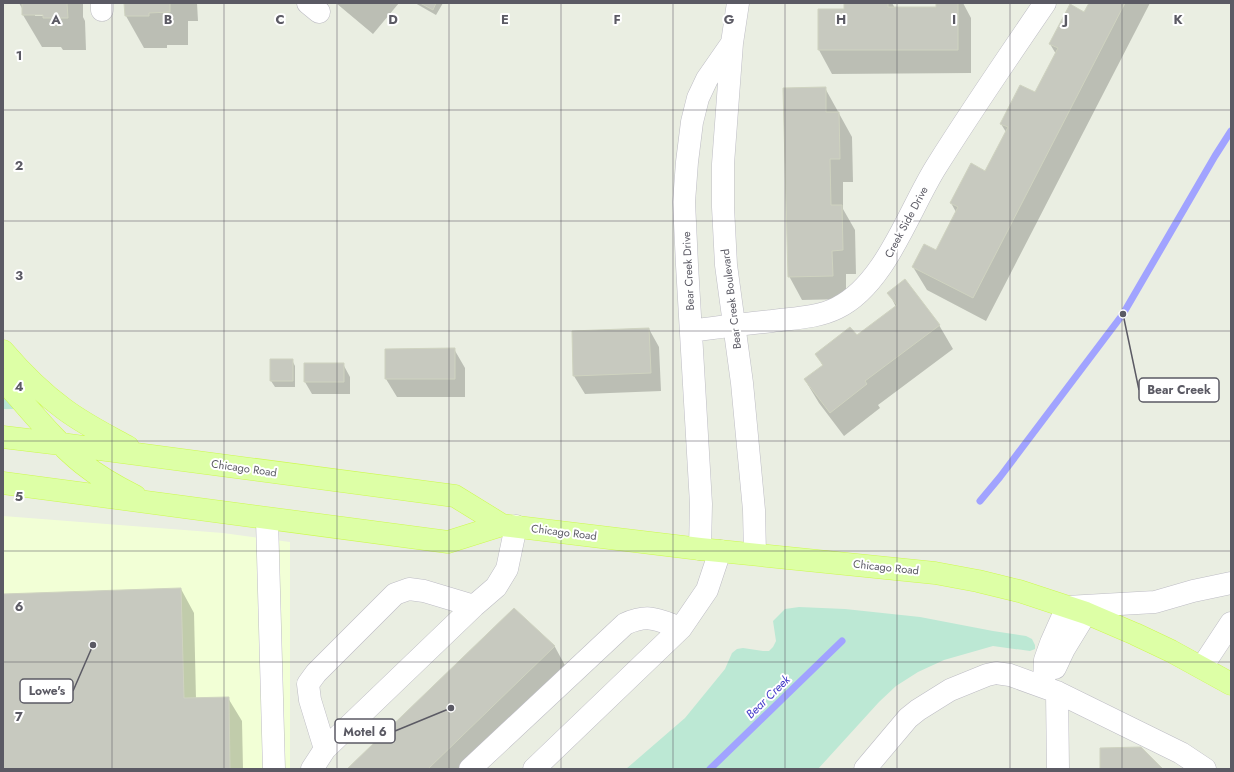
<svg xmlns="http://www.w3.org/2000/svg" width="1234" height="772" font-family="Jost,sans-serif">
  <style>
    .commercial { fill: #f2ffd6 }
    .green { fill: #bce8d4 }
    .shadow { fill: #0003; fill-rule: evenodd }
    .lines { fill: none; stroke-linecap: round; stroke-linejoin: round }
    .stream { stroke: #a1a3ff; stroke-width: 7 }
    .building { fill: #c7c9bf; stroke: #cfd3c0 }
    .minor-casing { stroke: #bdbcc4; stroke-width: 23 }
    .major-casing { stroke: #cdfa4f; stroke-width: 23 }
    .minor { stroke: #fff; stroke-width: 22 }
    .major { stroke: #ddffa6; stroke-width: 22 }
    .grid { fill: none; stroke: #5b5a64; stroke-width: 1; stroke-opacity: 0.55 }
    .labels { text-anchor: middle; stroke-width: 4; stroke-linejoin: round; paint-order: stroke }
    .street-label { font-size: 11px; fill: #5b5a64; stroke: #fff }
    .water-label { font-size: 12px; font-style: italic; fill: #443cca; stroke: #fff }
    .grid-label { font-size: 13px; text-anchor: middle; font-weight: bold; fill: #5b5a64; stroke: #fff; stroke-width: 4; stroke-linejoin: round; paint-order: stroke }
    .leader { fill: none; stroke: #5b5a64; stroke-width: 1.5 }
    .callout-dot { fill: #5b5a64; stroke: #fff; stroke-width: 1.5 }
    .callout { fill: #fff; stroke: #5b5a64; stroke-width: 1.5 }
    .callout-label { font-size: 12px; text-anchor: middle; font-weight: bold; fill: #5b5a64 }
  </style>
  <rect width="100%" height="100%" fill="#eaeee2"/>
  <path class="commercial" d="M3 516 223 533 290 542V769H3Z"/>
  <path class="green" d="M3 395 17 409H3Z
    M799 607 845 609 920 617 993 631 1026 636 1032 639 1035 645V649L1030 651 993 646 944 660 918 672 896 686 879 702 818 769H626L685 718 725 669 732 653 737 649 743 648 763 651H769L773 647 776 641 773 621 785 609Z"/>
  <path class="shadow" d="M19 3H83V17L85 21 86 50H63L61 47H42L23 15V10ZM35 14H48V16H35Z
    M125 3H197L198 21H188V45H167V48H144L126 16Z
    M336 3H399L373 34Z
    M415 3H443L436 15Z
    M845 3H892L895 8H937V3H963L971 18V73L832 74 819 50 845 10Z
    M1090 3H1150L986 321 927 290 913 267 936 252 956 212 951 203 986 172 1006 132 1001 124 1036 93 1056 54 1050 44 1085 13Z
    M825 88 852 137 853 182H843V209L855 230 856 274H846V299L802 300 789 276Z
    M889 293 939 325 953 349 878 405 880 408 844 436 819 403 805 380 823 366 816 354 857 337 896 307Z
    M649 329 659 347 661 391 585 394 574 376Z
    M454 349 465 368V397H397L386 379V350Z
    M292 360 295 366V387H275L271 381Z
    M343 364 350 377V394H312L305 382Z
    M181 589 194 613 196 699 228 698 242 721 243 769H3V595Z
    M514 609 555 647 568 671 466 769H348Z"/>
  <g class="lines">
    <path class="stream" d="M980 501 1000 477 1123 314 1215 156 1231 131
      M710 769 842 641"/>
  </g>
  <path class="building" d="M22 3H67L68 18H43V15H22Z
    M124 3H170V12L149 13V16H125Z
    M420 3H436L433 10Z
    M844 3H888V7H936V3H958V50H818V9H844Z
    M1089 3H1125L973 298 912 267 924 244 936 250 958 207 950 203 971 163 985 171 1008 127 1000 124 1020 85 1035 92 1058 48 1049 44 1070 4 1084 12Z
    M826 87V112H839L840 159H830L831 205H842L843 250 832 251 833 276 788 277 783 88Z
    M905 279 940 325 865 381 867 384 830 413 804 379 823 365 815 354 850 327 857 335 897 305 887 293Z
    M649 328 651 373 573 376 572 331Z
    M455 348V379H385V349Z
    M270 359H293V381H270Z
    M304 363H344V382H304Z
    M181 588 184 698 229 697 230 769H3V594Z
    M514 608 555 646 428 769H347Z
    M1141 747 1163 769H1100V748Z"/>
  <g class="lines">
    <defs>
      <path id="minor" d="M102 3V10
        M308 3 319 12
        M738 3 732 43 723 164V207L726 265 742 383 754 510 755 554
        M691 331C718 327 745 324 772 321 794 318 817 318 837 308 885 285 909 210 936 167 971 111 1008 57 1045 3
        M267 519 274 769
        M700 549 701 504 687 265 684 202 687 162 692 122 698 98 707 79 732 43
        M1202 667 1231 623
        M1055 668 1064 649 1086 613
        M1044 686 1045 660 1051 643 1067 607 1155 602 1193 591 1231 583
        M1057 692 1058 769
        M325 749 310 700 308 684 316 673 395 594 409 589 424 591 474 606
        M312 769 325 749 474 606 496 587 507 569 516 526
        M470 769 625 624C649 613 658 620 681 628
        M534 769 681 628 707 590 720 551
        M865 769 908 718 918 710 950 690 987 675 996 673 1010 675 1057 692 1181 753 1205 769"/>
      <path id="major" d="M3 351C21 372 42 393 64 409 84 424 106 435 128 447
        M3 380C29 408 53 440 83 464 99 477 117 487 135 496
        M3 437 61 444 455 496 502 525 700 549 935 573 978 581 1019 591 1086 613 1135 634 1171 651 1231 684
        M3 483 448 542 502 525"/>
    </defs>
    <use href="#minor" class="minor-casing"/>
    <use href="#major" class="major-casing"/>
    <use href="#minor" class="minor"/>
    <use href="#major" class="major"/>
  </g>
  <path class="grid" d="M112 3V769M224 3V769M337 3V769M449 3V769M561 3V769M673 3V769M785 3V769M897 3V769M1010 3V769M1122 3V769M3 110H1231M3 221H1231M3 331H1231M3 441H1231M3 551H1231M3 662H1231"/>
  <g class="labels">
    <g class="street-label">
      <text transform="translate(906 222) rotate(-62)" y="4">Creek Side Drive</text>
      <text transform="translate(688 271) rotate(-93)" y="4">Bear Creek Drive</text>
      <text transform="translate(731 299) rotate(-97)" y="4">Bear Creek Boulevard</text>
      <text transform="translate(244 468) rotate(8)" y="4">Chicago Road</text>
      <text transform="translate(564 532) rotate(7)" y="4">Chicago Road</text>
      <text transform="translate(886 567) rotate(6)" y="4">Chicago Road</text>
    </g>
    <g class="water-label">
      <text transform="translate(768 697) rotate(-44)" y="4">Bear Creek</text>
    </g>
  </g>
  <g class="grid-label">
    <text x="56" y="24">A</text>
    <text x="168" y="24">B</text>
    <text x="280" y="24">C</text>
    <text x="393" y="24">D</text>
    <text x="505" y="24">E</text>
    <text x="617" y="24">F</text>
    <text x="729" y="24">G</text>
    <text x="841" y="24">H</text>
    <text x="954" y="24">I</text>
    <text x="1066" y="24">J</text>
    <text x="1178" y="24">K</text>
    <text x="19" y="60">1</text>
    <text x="19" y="170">2</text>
    <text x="19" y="280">3</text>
    <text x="19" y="391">4</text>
    <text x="19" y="501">5</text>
    <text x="19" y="611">6</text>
    <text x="19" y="721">7</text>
  </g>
  <path class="leader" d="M1123 314L1139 390M93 645L73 691M451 708L395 731"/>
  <g class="callout-dot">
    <circle cx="1123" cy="314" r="4"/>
    <circle cx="93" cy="645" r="4"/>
    <circle cx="451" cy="708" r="4"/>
  </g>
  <g class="callout">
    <rect x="1139" y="378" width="80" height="24" rx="4"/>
    <rect x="20" y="679" width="53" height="24" rx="4"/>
    <rect x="335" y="719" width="60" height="24" rx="4"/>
  </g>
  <g class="callout-label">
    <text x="1179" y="394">Bear Creek</text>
    <text x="47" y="695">Lowe's</text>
    <text x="365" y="736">Motel 6</text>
  </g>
  <rect width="1234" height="772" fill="none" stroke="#5b5a64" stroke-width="8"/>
</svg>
